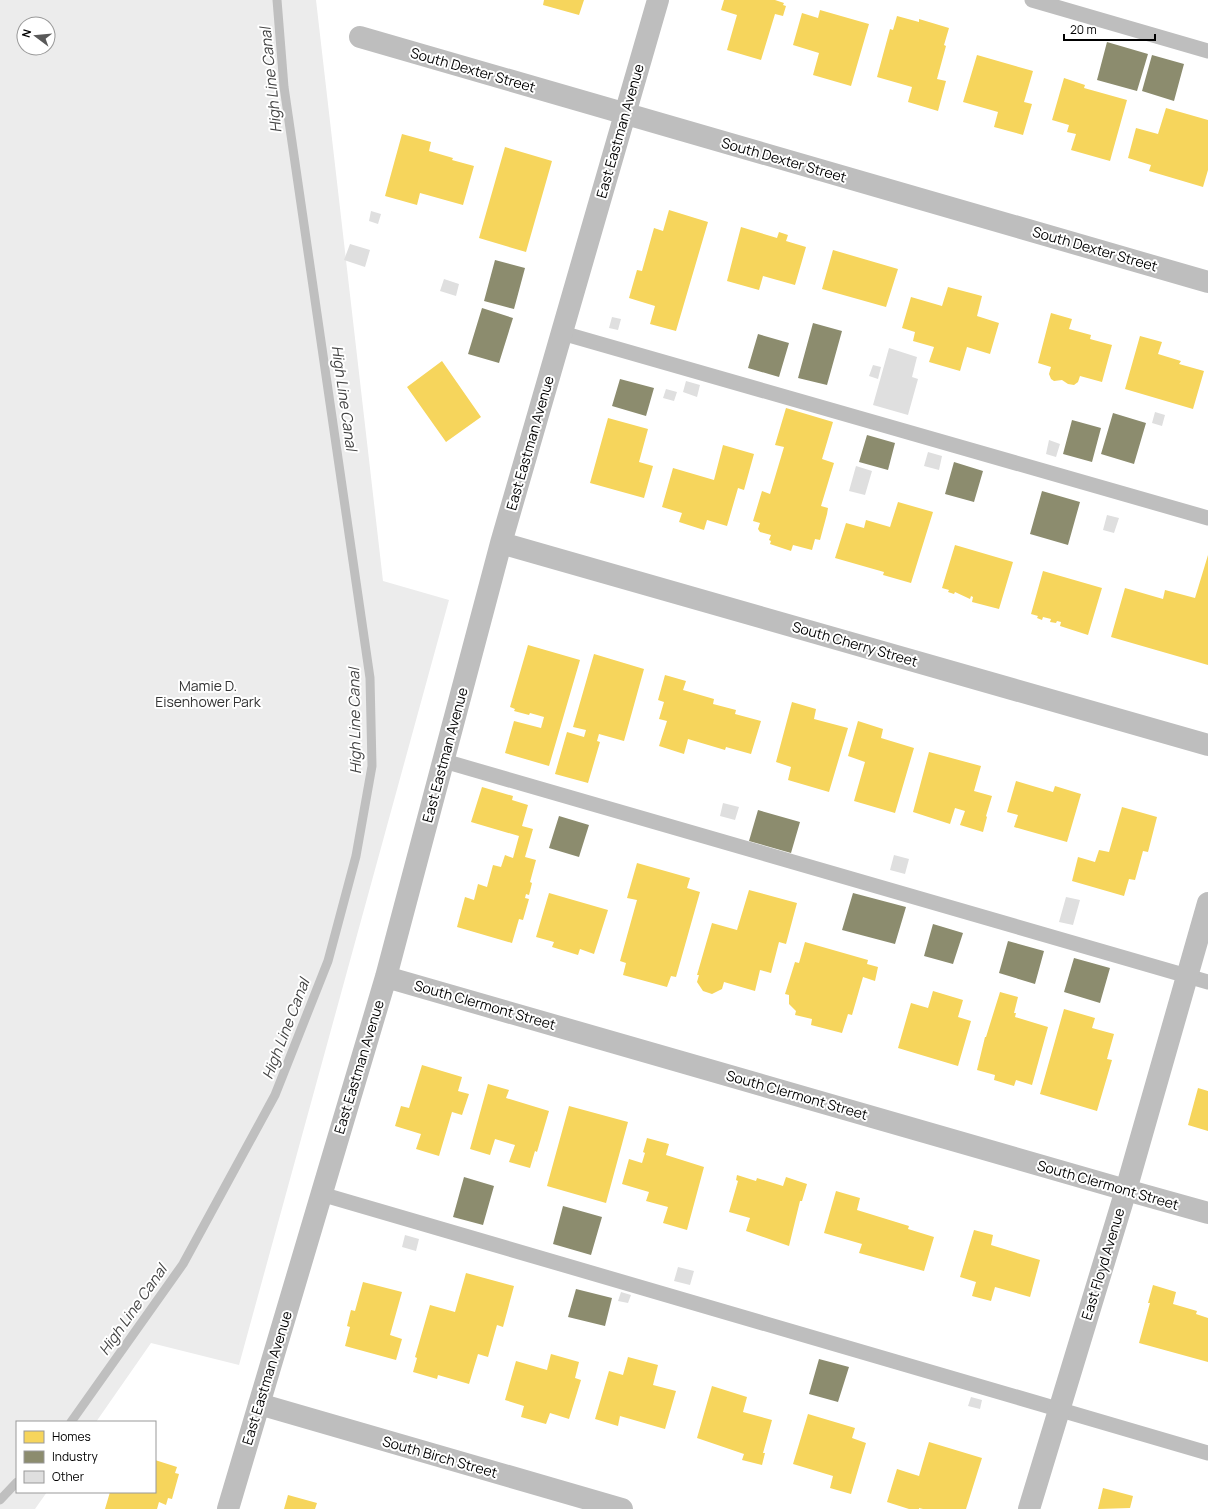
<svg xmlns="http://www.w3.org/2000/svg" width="1208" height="1509" font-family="Manrope,sans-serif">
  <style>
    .green { fill: #ececec; fill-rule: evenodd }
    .homes { fill: #f6d55c }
    .industry { fill: #8c8c6e }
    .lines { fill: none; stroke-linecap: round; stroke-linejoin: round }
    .stream { stroke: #bfbfbf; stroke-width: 9 }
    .building { fill: #dfdfdf }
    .lane { stroke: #bebebe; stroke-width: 15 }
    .street { stroke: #bebebe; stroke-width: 22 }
    .labels { text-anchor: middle; stroke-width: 4; stroke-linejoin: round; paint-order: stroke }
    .street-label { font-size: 14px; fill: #000; stroke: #fff }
    .park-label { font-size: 14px; fill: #333; stroke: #fff }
    .water-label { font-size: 15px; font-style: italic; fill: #444; stroke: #fff }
  </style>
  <rect width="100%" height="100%" fill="#fff"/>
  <path class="green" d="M0 0H316L383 581 449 600 239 1365 151 1343 96 1422H17V1492H47L35 1509H0ZM24 24H48V48H24Z"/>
  <path class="homes" d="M544 0H584L579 15 543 5Z
    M724 0H775L784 3 783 5 786 6 783 16 775 14 761 60 727 50 737 15 721 10Z
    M820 10 869 24 851 86 813 75 819 53 793 45 802 13 818 18Z
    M897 16 919 22V19L949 28 944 45 946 46 937 79 946 81 938 111 908 102 912 87 877 77 890 29 893 30Z
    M977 55 1033 71 1024 102 1032 104 1023 135 994 127 998 112 963 102Z
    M1064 78 1085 85 1084 88 1127 100 1110 161 1071 150 1076 134 1067 132 1069 125 1052 120Z
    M1166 108 1208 120V170L1203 187 1149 171 1151 165 1128 158 1136 128 1158 134Z
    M402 134 431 142 429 151 453 158 452 160 474 166 463 205 420 193 417 205 385 196Z
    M505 147 552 161 526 252 479 238Z
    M669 210 708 222 676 331 650 324 655 306 629 298 637 270 642 271 654 228 663 231Z
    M741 227 777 238 779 232 788 235 786 241 806 247 795 285 763 276 759 290 727 281Z
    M833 250 898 269 886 307 822 289Z
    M948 287 982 296 977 316 999 323 990 354 967 347 960 371 929 362 934 347 913 341 915 332 902 328 911 297 942 306Z
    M1051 313 1072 319 1069 329 1091 335 1090 339 1112 345 1102 382 1080 376 1078 382 1074 385 1068 384 1062 380 1054 381 1051 379 1049 374 1051 367 1038 363Z
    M1140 336 1162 342 1158 354 1181 361 1179 364 1204 371 1193 409 1125 389Z
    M442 361 481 417 446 442 407 387Z
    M786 408 833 422 822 459 834 463 821 506 828 508 827 514 820 540 815 539 812 550 793 545 791 551 770 544 771 541 769 540 771 535 760 532 758 529 760 523 753 521 762 491 770 494 784 447 775 445Z
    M608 418 648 429 639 462 653 466 644 498 590 483Z
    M723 445 754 454 744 490 738 488 727 526 707 520 704 530 679 522 682 513 662 507 673 468 714 480Z
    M898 502 933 512 911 583 883 575 884 572 835 558 846 523 864 528 866 520 890 527Z
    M955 545 1013 562 999 609 972 602 973 597 971 596 970 599 955 592 954 594 948 592 949 590 942 588Z
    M1208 555V665L1111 637 1125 588 1163 599 1165 590 1195 598Z
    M1043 571 1102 588 1088 635 1060 626 1061 622 1057 621 1056 623 1050 622 1051 619 1043 617 1042 620 1037 618 1038 616 1031 614Z
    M528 645 580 660 549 766 505 753 514 721 541 728 544 717 530 713 529 715 514 711 515 709 510 707Z
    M594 654 644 669 624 741 599 734 597 741 600 742 588 783 555 774 567 732 584 737 586 730 573 727Z
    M665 675 686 681 683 690 714 699 713 704 736 710 735 714 761 721 751 754 726 747 725 750 688 739 684 754 659 746 667 721 659 719 664 702 658 700Z
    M792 702 816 709 814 719 848 728 829 792 788 780 791 767 776 762Z
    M858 721 883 729 881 738 914 748 895 813 854 801 865 762 848 756Z
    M929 752 981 766 974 791 992 796 986 816 987 817 983 832 960 825 965 811 955 808 950 824 913 812Z
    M1016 781 1053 792 1055 786 1081 794 1067 842 1014 827 1018 815 1007 812Z
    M482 787 513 796 512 800 528 805 522 826 533 829 525 857 536 860 530 882 532 883 529 895 526 894 525 898 529 899 523 920 519 919 512 943 457 927 465 897 474 900 478 884 487 887 493 865 501 867 505 855 513 858 519 836 471 822Z
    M1122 807 1157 817 1148 852 1143 851 1135 880 1129 879 1124 896 1072 881 1078 857 1095 862 1099 850 1109 852Z
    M637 863 690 878 687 888 700 892 676 977 671 976 667 987 623 975 626 963 620 961 637 900 627 898Z
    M749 890 797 903 786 944 779 942 771 973 760 970 755 991 724 982 722 989 712 994 703 991 697 982 699 975H697L712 923 737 930Z
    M549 893 608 910 594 954 580 949 578 955 552 947 554 942 536 937Z
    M805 942 868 960 867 964 878 967 875 981 863 977 852 1015 848 1014 842 1033 811 1025 812 1019 795 1015 796 1011 789 1004V995L785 994 795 962 799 963Z
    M933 991 963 1000 958 1017 971 1021 958 1066 898 1048 911 1003 928 1008Z
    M1000 992 1018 997 1014 1013H1016L1015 1017 1048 1027 1032 1085 1016 1080 1014 1086 994 1080 995 1075 977 1070 985 1037H986Z
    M1064 1009 1095 1018 1092 1028 1114 1034 1107 1059 1112 1060 1097 1111 1040 1094Z
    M422 1065 462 1077 458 1091 469 1094 462 1115 452 1112 439 1156 416 1149 421 1134 395 1126 401 1106 409 1108Z
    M488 1084 509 1090 506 1098 549 1111 537 1152 535 1151 530 1168 509 1162 515 1145 495 1139 490 1155 470 1149Z
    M1198 1088 1208 1091V1131L1188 1125Z
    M569 1106 628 1122 606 1203 547 1186Z
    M647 1138 669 1144 666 1155 704 1167 687 1230 663 1223 668 1207 646 1201 649 1192 622 1184 629 1159 642 1163 645 1153 643 1152Z
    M737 1175 756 1181 757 1178 783 1186 786 1177 807 1184 802 1201H800L789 1246 746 1231 750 1218 729 1212 738 1181 736 1180Z
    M836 1191 860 1198 857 1210 909 1226 908 1229 934 1237 924 1271 859 1253 862 1244 824 1233Z
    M974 1230 993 1235 991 1245 1040 1260 1030 1297 995 1287 991 1301 972 1296 976 1282 960 1277Z
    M466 1273 514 1286 503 1327 497 1325 488 1357 478 1354 469 1384 438 1375 437 1379 413 1372 417 1358 415 1357 430 1305 455 1312Z
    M363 1282 402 1292 390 1335 402 1339 396 1360 345 1346 350 1327 347 1326 351 1310 355 1311Z
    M1153 1285 1176 1292 1173 1304 1197 1311 1196 1314 1208 1318V1362L1139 1343 1150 1303H1148Z
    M551 1354 579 1362 575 1378 581 1380 569 1419 550 1413 546 1424 521 1417 524 1406 505 1400 516 1361 547 1370Z
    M628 1357 658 1365 653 1385 676 1391 665 1429 620 1416 618 1426 595 1419 609 1371 623 1375Z
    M712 1386 747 1397 743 1412 772 1420 763 1453H765L762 1465 742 1460 744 1454 697 1438Z
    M808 1414 855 1428 852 1438 866 1443 851 1494 830 1488 833 1476 793 1464Z
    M929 1442 982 1458 966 1509H923L919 1508V1509H909L887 1502 897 1469 919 1476Z
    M155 1460 177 1467 175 1473 179 1474 172 1499 168 1498 166 1505 159 1502 157 1509H105L110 1492H155Z
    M1103 1488 1133 1496 1130 1508 1098 1509Z
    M288 1495 317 1503 315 1509H284Z"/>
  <path class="industry" d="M1107 42 1148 54 1137 91 1097 80Z
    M1152 55 1184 64 1174 101 1142 91Z
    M495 260 525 268 514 309 484 301Z
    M482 308 513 318 499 363 468 354Z
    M813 323 842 331 827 385 798 378Z
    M758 334 789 343 779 377 748 368Z
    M620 379 654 388 646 416 612 406Z
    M1113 413 1146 423 1134 464 1101 454Z
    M1072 420 1101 428 1092 462 1063 454Z
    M867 435 895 443 888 470 859 462Z
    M954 462 983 471 974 502 945 494Z
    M1042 491 1080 502 1068 545 1030 534Z
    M758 810 800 822 791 853 749 841Z
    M559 816 589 825 579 857 549 848Z
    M853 893 906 907 895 944 842 930Z
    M933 924 963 933 953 964 924 956Z
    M1008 941 1044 951 1035 984 999 973Z
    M1074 958 1110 968 1100 1003 1064 992Z
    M464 1177 494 1186 483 1225 453 1217Z
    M563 1206 602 1217 591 1255 553 1244Z
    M576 1289 612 1298 605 1326 568 1317Z
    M819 1359 849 1367 838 1402 809 1394Z"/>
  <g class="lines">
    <path class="stream" d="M71 1422 183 1264 275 1095 328 961 356 856 372 766 370 678 284 87 277 0
      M0 1500 17 1482"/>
  </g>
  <path class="building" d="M371 211 381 214 378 224 369 221Z
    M350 244 370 250 365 267 344 260Z
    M444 279 459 284 456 296 440 291Z
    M612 317 621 319 618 330 609 328Z
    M889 348 917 357 912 377 918 379 908 415 873 405Z
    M873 365 881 367 878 379 869 376Z
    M686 381 700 385 697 397 683 392Z
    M666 389 677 392 674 401 663 398Z
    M1155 412 1165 415 1162 426 1152 423Z
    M1049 440 1060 444 1056 457 1046 454Z
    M928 452 942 456 939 470 924 466Z
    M856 466 872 471 865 495 849 491Z
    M1107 515 1119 518 1114 533 1103 530Z
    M723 803 739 807 735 820 720 816Z
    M894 855 909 859 905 874 890 870Z
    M1066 897 1080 900 1073 925 1059 922Z
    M405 1235 419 1239 416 1251 402 1247Z
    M678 1267 694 1271 690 1285 674 1281Z
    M621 1292 631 1295 628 1303 618 1301Z
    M971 1397 982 1400 980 1409 968 1406Z"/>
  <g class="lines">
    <path class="lane" d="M1032 0 1208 51
      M562 333 1208 518
      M444 761 1208 982
      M321 1194 1208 1453"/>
    <path class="street" d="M360 37 1208 282
      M501 543 1208 745
      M386 977 1126 1190 1208 1213
      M259 1404 622 1509
      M228 1509 386 977 501 543 658 0
      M1029 1509 1126 1190 1208 903"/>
  </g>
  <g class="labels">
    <g class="street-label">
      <text transform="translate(473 70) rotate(16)" y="5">South Dexter Street</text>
      <text transform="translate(620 131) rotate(-74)" y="5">East Eastman Avenue</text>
      <text transform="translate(784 160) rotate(16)" y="5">South Dexter Street</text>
      <text transform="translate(1095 249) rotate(16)" y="5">South Dexter Street</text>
      <text transform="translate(530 443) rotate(-74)" y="5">East Eastman Avenue</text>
      <text transform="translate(855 644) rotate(16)" y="5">South Cherry Street</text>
      <text transform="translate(445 755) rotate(-75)" y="5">East Eastman Avenue</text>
      <text transform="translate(485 1005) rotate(16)" y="5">South Clermont Street</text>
      <text transform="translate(359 1067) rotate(-73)" y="5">East Eastman Avenue</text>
      <text transform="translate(797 1095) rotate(16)" y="5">South Clermont Street</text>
      <text transform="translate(1108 1185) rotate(16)" y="5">South Clermont Street</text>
      <text transform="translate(1103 1264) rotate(-73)" y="5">East Floyd Avenue</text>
      <text transform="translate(267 1378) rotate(-73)" y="5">East Eastman Avenue</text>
      <text transform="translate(440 1457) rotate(16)" y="5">South Birch Street</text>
    </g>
    <g class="park-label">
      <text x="208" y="691">Mamie D.<tspan x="208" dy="16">Eisenhower Park</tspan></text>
    </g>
    <g class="water-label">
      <text transform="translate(271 80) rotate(-96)" y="5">High Line Canal</text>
      <text transform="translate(344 398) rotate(82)" y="5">High Line Canal</text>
      <text transform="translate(355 721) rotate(-91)" y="5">High Line Canal</text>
      <text transform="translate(286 1029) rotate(-69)" y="5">High Line Canal</text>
      <text transform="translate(133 1310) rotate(-55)" y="5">High Line Canal</text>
    </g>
  </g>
  <rect x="16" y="1421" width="140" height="72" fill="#ffffff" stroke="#999999"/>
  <rect x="24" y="1431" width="20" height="12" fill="#f6d55c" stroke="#999999"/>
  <text x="52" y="1441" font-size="12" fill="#000000">Homes</text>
  <rect x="24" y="1451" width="20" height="12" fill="#8c8c6e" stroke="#999999"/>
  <text x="52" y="1461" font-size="12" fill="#000000">Industry</text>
  <rect x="24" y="1471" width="20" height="12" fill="#dfdfdf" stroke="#999999"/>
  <text x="52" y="1481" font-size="12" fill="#000000">Other</text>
  <g transform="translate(36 36) rotate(286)"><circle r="19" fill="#ffffff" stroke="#999999"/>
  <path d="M0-3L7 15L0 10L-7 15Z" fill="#595959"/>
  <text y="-6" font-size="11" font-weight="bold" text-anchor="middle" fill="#000000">N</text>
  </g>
  <path d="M1064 34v6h91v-6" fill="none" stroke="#000000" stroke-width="2"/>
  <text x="1070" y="34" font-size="12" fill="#000000" stroke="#ffffff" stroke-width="3" paint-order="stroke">20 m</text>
</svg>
